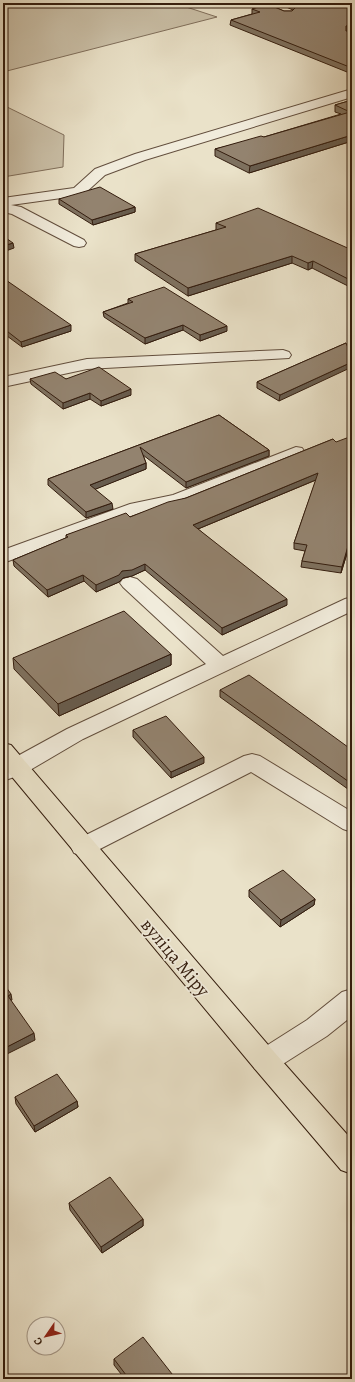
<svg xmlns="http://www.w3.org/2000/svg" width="355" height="1382" font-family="Alegreya,serif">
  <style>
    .green { fill: #cbc1a9; stroke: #806f5c }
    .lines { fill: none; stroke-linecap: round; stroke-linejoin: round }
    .minor-casing { stroke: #624e3d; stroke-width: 2 }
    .major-casing { stroke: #341d0e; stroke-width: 2 }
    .minor { fill: #f1ecdc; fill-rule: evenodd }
    .major { fill: #eae2c9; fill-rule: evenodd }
    .wall { fill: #7e715f; stroke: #341d0e }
    .shaded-wall { fill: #675c4e; stroke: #341d0e }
    .building { fill: #93836f; stroke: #341d0e }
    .labels { text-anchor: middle; stroke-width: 3.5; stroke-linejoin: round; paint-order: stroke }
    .near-street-label { font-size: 19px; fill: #341d0e; stroke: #f1ecdc }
  </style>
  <rect width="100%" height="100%" fill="#eae2c9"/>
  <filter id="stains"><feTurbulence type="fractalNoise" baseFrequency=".005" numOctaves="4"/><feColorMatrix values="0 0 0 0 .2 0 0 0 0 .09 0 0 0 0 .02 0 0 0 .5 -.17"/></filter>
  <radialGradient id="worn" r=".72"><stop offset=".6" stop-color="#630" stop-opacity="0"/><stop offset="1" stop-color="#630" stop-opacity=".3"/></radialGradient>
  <path class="green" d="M3 3H174L217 17 3 72Z
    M3 105 64 135 63 167 3 177Z"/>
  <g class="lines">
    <defs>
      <path id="minor" d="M352 89V97L145 160 105 175 83 195 11 205 21 207 84 240 86 243 84 246 79 247 74 246 12 214 3 212V198L74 188 95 169 135 154Z
        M283 350 289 352 291 355 289 358 87 369 3 387V377L87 359Z
        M296 447 302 448 305 452 302 456 185 503 142 512 3 563V550L130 504 173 495Z
        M130 577 137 579 223 656 345 599 352 597V611L83 739 25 773 3 781V764L67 729 206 664 123 587 120 583 123 579Z
        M252 754 260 756 352 812V832L343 829 251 772 92 853 83 856 74 853 71 847 74 841 244 756Z
        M352 989V1016L327 1036 275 1069 265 1073 255 1069 251 1061 255 1053 307 1020 342 992Z"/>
      <path id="major" d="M3 743 11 745 275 1053 352 1140V1174L341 1170 255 1069 3 766Z"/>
    </defs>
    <use href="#minor" class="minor-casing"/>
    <use href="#major" class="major-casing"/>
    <use href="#minor" class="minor"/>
    <use href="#major" class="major"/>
  </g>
  <path class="wall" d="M243 3H265L284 11H292L293 10 277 3H352L347 31 352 32V74L230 25 231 20 252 14V9L256 8Z
    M352 100V141L249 173 215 156V149L264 137 341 114 335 112V105Z
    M59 199 135 207V212L93 225 59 204Z
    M216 223 352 250V288L312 268 308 270 292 263 188 296 135 261V254L216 230Z
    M3 278 71 331 22 347 3 333Z
    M128 299 227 331 200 341 183 330 145 344 104 317 103 312 128 303Z
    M346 343 279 401 257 388V382Z
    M30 379H66L131 395 101 406 90 399 63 409 31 384Z
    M219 415 269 450V456L186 488 143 455 146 463V469L95 489 113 509 86 518 48 485V479Z
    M333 439 352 537 341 573 301 567 302 561 305 551 294 549V543L316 480 198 529 287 605 222 635 145 570 132 576 123 578 119 582 96 592 84 581 48 597 14 566 13 560 66 538V535L130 517 186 498Z
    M171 654V665L59 716 14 669 13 658Z
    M220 690 352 750V792L220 697Z
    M133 730 204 763 171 778 133 737Z
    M249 890 315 899 314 905 280 927 249 897Z
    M15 1097 77 1101 78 1107 35 1132 16 1104Z
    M69 1203 143 1219V1226L102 1253 70 1210Z
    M114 1359 176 1379H125L114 1365Z"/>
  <path class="shaded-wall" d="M352 24V30L346 31V26Z
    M352 135V141L249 173 250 166Z
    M135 207V212L93 225 92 220Z
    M13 243 14 248 3 252V246Z
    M292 256V263L188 296V288Z
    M313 261 312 268 308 270V263Z
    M71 325V331L22 347 21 342Z
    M183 325V330L145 344V338Z
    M227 326V331L200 341V335Z
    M352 362V367L279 401 280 395Z
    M131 389V395L101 406V401Z
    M90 393V399L63 409V403Z
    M269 450V456L186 488V482Z
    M146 463V469L91 491 90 485Z
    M318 473V479L193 531V525Z
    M112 503 113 509 86 518V512Z
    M352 532V537L341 573 342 567Z
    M145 564V570L132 576 123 578 119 582 96 592V585L122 571Z
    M83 575 84 581 48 597 47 590Z
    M287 599V605L222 635V628Z
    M171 654V665L59 716 58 704Z
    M204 757V763L171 778V772Z
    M315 899 314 905 280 927 281 920Z
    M11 994 12 1000 9 1002 8 996Z
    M34 1033 35 1040 3 1056V1049Z
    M77 1101 78 1107 35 1132 34 1126Z
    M143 1219V1226L102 1253 101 1247Z"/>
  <path class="building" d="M259 3H265L284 11H292L295 8 293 4 290 3H352V24L346 26V31L352 32V68L231 20 260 12 252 9 265 5Z
    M352 100V135L250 166 215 149 261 136 264 137 350 112 335 105Z
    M100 187 135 207 92 220 59 199Z
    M258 208 352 250V281L313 261 308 263 292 256 188 288 135 254 226 227 216 223Z
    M3 236 13 243 3 246Z
    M3 278 71 325 21 342 3 328Z
    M164 287 227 326 200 335 183 325 145 338 103 312 133 302 128 299Z
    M346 343 352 356V362L280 395 257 382Z
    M99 367 131 389 101 401 90 393 63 403 30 379 55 372 66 379Z
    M219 415 269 450 186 482 140 447 146 463 90 485 112 503 86 512 48 479Z
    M352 436V532L342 567 302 561 307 545 294 543 318 473 193 525 287 599 222 628 145 564 132 570 122 571 119 575 96 585 83 575 47 590 13 560 68 537 66 535 126 513 130 517 168 502 186 498 333 439 336 442Z
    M124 611 171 654 58 704 13 658Z
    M249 675 352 750V784L220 690Z
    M166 716 204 757 171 772 133 730Z
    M283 870 315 899 281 920 249 890Z
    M3 983 11 994 8 996 34 1033 3 1049Z
    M57 1074 77 1101 34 1126 15 1097Z
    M110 1177 143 1219 101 1247 69 1203Z
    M143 1337 176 1379H129L114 1359Z"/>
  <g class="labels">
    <g class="near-street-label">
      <text transform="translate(176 957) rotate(50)" y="7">вуліца Міру</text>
    </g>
  </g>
  <rect width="355" height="1382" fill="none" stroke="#eae2c9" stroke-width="16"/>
  <rect x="4" y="4" width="347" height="1374" fill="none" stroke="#341d0e" stroke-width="2"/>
  <rect x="8" y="8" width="339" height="1366" fill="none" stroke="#341d0e"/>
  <g transform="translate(46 1336) rotate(236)"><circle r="19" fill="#f1ecdc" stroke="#a5998a"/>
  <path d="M0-3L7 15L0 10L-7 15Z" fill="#8f2418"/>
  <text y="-6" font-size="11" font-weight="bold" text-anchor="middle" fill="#341d0e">С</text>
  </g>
  <rect width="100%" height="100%" filter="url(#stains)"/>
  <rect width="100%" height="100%" fill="url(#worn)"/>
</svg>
